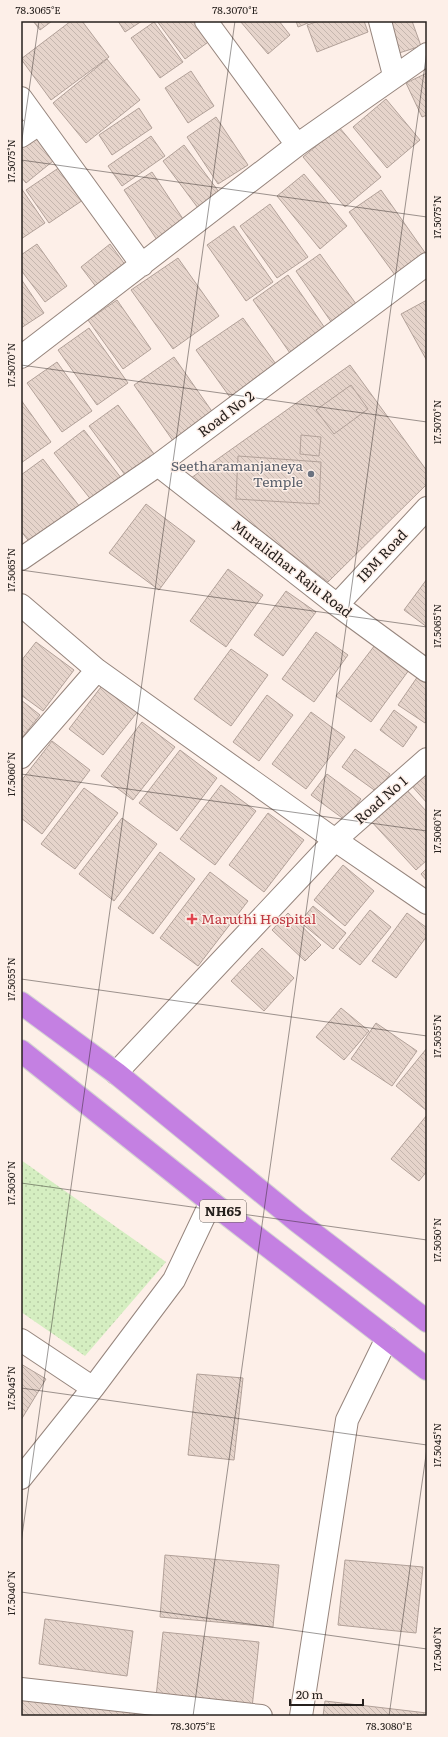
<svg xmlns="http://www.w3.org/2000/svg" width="448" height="1737" font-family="Literata,serif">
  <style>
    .grass { fill: url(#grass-dots) }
    .building { fill: url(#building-back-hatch); stroke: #b2a199 }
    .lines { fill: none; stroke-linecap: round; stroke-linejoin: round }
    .street-casing { stroke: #96857d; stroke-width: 24 }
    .highway-casing { stroke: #d4d2d2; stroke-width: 24 }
    .street { stroke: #fff; stroke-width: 22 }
    .highway { stroke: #c480e2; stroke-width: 22 }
    .ticks { fill: none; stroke: #26201d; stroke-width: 1; stroke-opacity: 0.45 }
    .worship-dot { fill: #6b7280; stroke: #fdefe8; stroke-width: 1.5 }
    .health-dot { fill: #e0444e; stroke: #fdefe8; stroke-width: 1.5 }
    .labels { text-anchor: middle; stroke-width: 3; stroke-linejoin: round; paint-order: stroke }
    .shield { fill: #fdefe8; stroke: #665e5a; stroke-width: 1 }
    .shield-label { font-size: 13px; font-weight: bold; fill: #26201d }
    .street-label { font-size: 14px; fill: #26201d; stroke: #fdefe8 }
    .worship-label { font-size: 14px; fill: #5b616d; stroke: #fdefe8; text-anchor: end }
    .health-label { font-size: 14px; fill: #be3a42; stroke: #fdefe8; text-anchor: start }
    .neatline { fill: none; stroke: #26201d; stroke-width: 1.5 }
    .ticks-label { font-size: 10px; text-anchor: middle; fill: #26201d }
  </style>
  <defs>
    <pattern id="grass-dots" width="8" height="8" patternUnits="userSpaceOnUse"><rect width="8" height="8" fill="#d5eec1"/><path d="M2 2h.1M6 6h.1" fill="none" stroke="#b7cca5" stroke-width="1.8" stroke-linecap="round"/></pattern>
    <pattern id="building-back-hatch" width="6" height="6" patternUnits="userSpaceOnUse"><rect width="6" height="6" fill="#e6d4cb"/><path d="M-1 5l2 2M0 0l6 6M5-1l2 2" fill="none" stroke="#c5b6ae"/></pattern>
  </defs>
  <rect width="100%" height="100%" fill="#fdefe8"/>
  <path class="grass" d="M21 1160 166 1262 85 1356 21 1312Z"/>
  <path class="building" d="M33 21H52L40 30Z
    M71 21H82L109 57 51 100 21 59Z
    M118 21H142L125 32Z
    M157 21H196L211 40 185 59Z
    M240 21H279L290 35 268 54Z
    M296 21H313L298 27Z
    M319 21H364L368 32 317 52 307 25Z
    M387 21H412L421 46 399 53Z
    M154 22 183 62 160 78 131 38Z
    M107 59 140 100 86 143 53 103Z
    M191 71 214 106 188 123 165 88Z
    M427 73V115L422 117 406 83Z
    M386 99 420 140 387 168 353 127Z
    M139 108 152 128 112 155 99 135Z
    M216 117 248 165 218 184 187 137Z
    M339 127 381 177 345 207 303 157Z
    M39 134 58 157 26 183 21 177V148Z
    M151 136 165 156 122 186 108 166Z
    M184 145 219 192 198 208 163 161Z
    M60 167 83 200 49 223 26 190Z
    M152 172 185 222 157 240 124 190Z
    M304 174 347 226 320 249 277 196Z
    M21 188 45 223 21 239Z
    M381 190 426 254 395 275 349 212Z
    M270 204 308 257 277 278 240 226Z
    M234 226 273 282 246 301 207 245Z
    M37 244 67 286 45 302 21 270V255Z
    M110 244 126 266 97 288 81 267Z
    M320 254 359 308 334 326 296 271Z
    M178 258 219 316 173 349 131 290Z
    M288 275 327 331 292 356 253 300Z
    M21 279 44 313 21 328Z
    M117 300 151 349 123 369 88 320Z
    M427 300V361L401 314Z
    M243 318 278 367 232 400 196 350Z
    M89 328 128 383 97 405 58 350Z
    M174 357 218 420 178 448 134 385Z
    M57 362 92 411 62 432 27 383Z
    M350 365 427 471V484L328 582 191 478Z
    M351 385 368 409 334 434 316 410Z
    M21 400 51 442 21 463Z
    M118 405 157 458 128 479 89 426Z
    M84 430 125 483 96 506 54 453Z
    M301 435 321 437 319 456 300 454Z
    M238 456 321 462 319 504 236 499Z
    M43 459 83 511 34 548 21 531V475Z
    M146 504 195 541 159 590 109 553Z
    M228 569 263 595 226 647 190 621Z
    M427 579V627L404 610Z
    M286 591 316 612 283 656 254 635Z
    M316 632 348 655 314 702 282 679Z
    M36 642 74 670 43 711 21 695V661Z
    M375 645 409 670 371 722 336 696Z
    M231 649 268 675 231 726 194 699Z
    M418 676 427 682V720L425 723 398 705Z
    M104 683 139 710 103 755 69 729Z
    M267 695 293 715 259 761 233 742Z
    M21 700 40 715 21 739Z
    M394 710 417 727 403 747 380 730Z
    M311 712 345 737 306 789 272 764Z
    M142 722 175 747 133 800 101 776Z
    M52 741 90 770 42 834 21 818V781Z
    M355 749 390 774 377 792 342 767Z
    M180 750 217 778 177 831 139 803Z
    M427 771V803L411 785Z
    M327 774 361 799 345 820 311 795Z
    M221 785 256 811 215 865 180 839Z
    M84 788 118 813 75 869 41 844Z
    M405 788 427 812V860L416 870 370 820Z
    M268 813 304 840 264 892 229 865Z
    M122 818 157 844 114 901 79 874Z
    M160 852 195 879 153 934 118 908Z
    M343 865 374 891 345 926 314 900Z
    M427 868V881L421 874Z
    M210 872 248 901 198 966 160 938Z
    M313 906 346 933 333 949 300 922Z
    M370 910 391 927 360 965 339 949Z
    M288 913 321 945 305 961 272 930Z
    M407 913 427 928V936L396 978 372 961Z
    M262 948 294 978 264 1011 231 981Z
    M341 1008 369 1031 344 1060 316 1037Z
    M376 1023 417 1051 392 1086 351 1059Z
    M427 1048V1111L396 1086Z
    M427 1115V1171L419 1181 391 1159Z
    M21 1364 46 1379 21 1420Z
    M197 1374 243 1378 234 1460 188 1455Z
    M165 1555 279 1565 273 1627 160 1617Z
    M345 1560 423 1567 416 1633 338 1625Z
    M45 1619 133 1631 127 1676 39 1664Z
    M163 1632 259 1642 252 1708 156 1697Z
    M21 1698 135 1709 134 1716H21Z
    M325 1701 427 1713V1716H323Z"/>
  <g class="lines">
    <defs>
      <path id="street" d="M206 21 297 145
        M380 21 394 75
        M21 98 142 265
        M21 136 39 124
        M21 357 297 145 427 54
        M158 465 337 605 427 671
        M21 559 158 465 427 264
        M21 605 97 670 335 840 427 903
        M337 605 427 508
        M21 757 97 670
        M116 1073 335 840 427 759
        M21 1340 93 1388
        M21 1478 93 1388 174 1280 211 1202
        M21 1689 261 1716
        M301 1716 347 1420 387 1338"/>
      <path id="highway" d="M21 1003 116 1073 297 1221 427 1321
        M21 1051 211 1202 427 1369"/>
    </defs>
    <use href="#street" class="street-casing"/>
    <use href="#highway" class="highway-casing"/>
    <use href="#street" class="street"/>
    <use href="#highway" class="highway"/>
  </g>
  <path class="ticks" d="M21 146 39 21M21 160 427 217M21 365 427 422M21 570 427 627M21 774 427 831M21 979 427 1036M21 1183 427 1240M21 1388 427 1445M21 1543 235 21M21 1592 427 1649M193 1716 427 51M389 1716 427 1448"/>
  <circle class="worship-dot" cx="311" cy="474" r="4"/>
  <path class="health-dot" d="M190 913h4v4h4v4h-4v4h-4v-4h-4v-4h4z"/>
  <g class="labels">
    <rect class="shield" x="200" y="1200" width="46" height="22" rx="3"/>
    <g class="shield-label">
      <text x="223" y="1216">NH65</text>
    </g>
    <g class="street-label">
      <text transform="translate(226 414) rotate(-37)" y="5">Road No 2</text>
      <text transform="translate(382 556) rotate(-47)" y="5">IBM Road</text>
      <text transform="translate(292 569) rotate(38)" y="5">Muralidhar Raju Road</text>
      <text transform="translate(381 800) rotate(-41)" y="5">Road No 1</text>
    </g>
    <g class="worship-label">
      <text x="303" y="471">Seetharamanjaneya<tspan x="303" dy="16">Temple</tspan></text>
    </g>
    <g class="health-label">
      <text x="201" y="924">Maruthi Hospital</text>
    </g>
  </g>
  <rect width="448" height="1737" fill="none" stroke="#fdefe8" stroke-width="44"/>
  <path d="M290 1699v6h73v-6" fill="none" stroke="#26201d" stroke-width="2"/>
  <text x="296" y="1699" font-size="12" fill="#26201d" stroke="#fdefe8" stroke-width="3" paint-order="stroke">20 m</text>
  <rect x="22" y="22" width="404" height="1693" class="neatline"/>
  <g class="ticks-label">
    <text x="38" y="14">78.3065°E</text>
    <text x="235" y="14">78.3070°E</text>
    <text transform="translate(11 161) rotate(-90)" y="4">17.5075°N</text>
    <text transform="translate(437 217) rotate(-90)" y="4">17.5075°N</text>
    <text transform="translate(11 365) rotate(-90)" y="4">17.5070°N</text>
    <text transform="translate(437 422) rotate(-90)" y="4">17.5070°N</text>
    <text transform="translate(11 570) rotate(-90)" y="4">17.5065°N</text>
    <text transform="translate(437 626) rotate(-90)" y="4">17.5065°N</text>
    <text transform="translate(11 774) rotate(-90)" y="4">17.5060°N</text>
    <text transform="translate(437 831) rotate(-90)" y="4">17.5060°N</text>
    <text transform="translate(11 979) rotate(-90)" y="4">17.5055°N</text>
    <text transform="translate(437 1036) rotate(-90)" y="4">17.5055°N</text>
    <text transform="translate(11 1183) rotate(-90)" y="4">17.5050°N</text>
    <text transform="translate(437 1240) rotate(-90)" y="4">17.5050°N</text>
    <text transform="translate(11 1388) rotate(-90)" y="4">17.5045°N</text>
    <text transform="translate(437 1445) rotate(-90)" y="4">17.5045°N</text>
    <text transform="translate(11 1593) rotate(-90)" y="4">17.5040°N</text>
    <text transform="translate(437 1649) rotate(-90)" y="4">17.5040°N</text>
    <text x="193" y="1730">78.3075°E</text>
    <text x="389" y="1730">78.3080°E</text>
  </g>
</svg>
